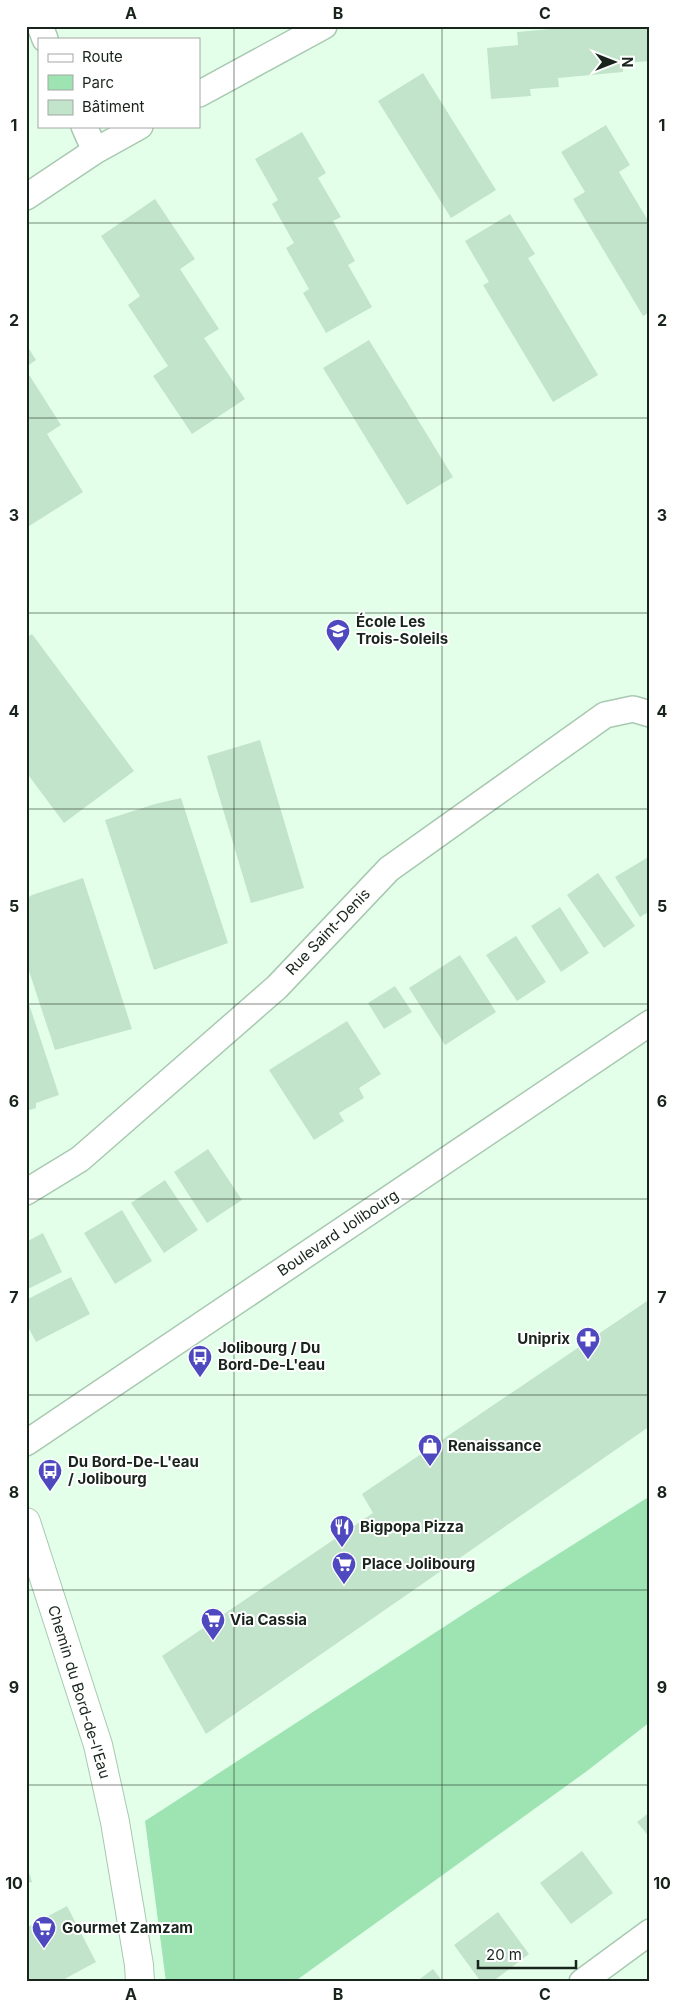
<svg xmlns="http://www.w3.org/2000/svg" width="676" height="2008" font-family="Inter,sans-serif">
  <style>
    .green { fill: #9ee4b3 }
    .building { fill: #c2e4cb }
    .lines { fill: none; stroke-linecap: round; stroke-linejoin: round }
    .street-casing { stroke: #a8c9b0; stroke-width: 28 }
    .secondary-casing { stroke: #a8c9b0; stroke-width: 30 }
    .street { stroke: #fff; stroke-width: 25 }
    .secondary { stroke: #fff; stroke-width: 28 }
    .grid { fill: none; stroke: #19251c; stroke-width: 1; stroke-opacity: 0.55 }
    .labels { text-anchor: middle; stroke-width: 4; stroke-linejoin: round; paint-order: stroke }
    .poi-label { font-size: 15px; font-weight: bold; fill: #19251c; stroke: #fff; text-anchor: start }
    .street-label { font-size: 15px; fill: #19251c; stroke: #fff }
    .neatline { fill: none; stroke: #19251c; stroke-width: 2 }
    .grid-label { font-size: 16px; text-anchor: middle; font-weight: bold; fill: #19251c }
  </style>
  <rect width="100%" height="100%" fill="#e3ffea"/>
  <path class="green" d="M650 1496V1722L587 1771 294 1982H166L145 1821 473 1608Z"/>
  <path class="building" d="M584 26H650V61L623 63V72L558 78 559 87 530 89 531 96 491 99 487 48 518 45 517 32Z
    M423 73 496 190 451 218 378 101Z
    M606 125 630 165 619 172 650 224V312L643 316 573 199 585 192 561 152Z
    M302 132 326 173 318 178 341 217 333 221 355 261 348 265 372 307 326 333 303 293 309 289 286 248 294 243 272 204 278 200 255 159Z
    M155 199 195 259 180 269 219 329 204 338 245 399 192 434 153 376 168 366 128 305 140 296 101 236Z
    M510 214 535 254 528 258 598 375 553 402 483 285 489 282 465 241Z
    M369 340 453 477 407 505 323 368Z
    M26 344 36 360 26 367Z
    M26 370 61 425 47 434 83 492 26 528Z
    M32 634 134 771 64 823 26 772V638Z
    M260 740 304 888 251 903 207 756Z
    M181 798 228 943 154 970 105 820 155 804Z
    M650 856V911L640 917 615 877Z
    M598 873 635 926 604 948 567 895Z
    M83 878 132 1029 55 1050 26 962V899L32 895Z
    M560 907 589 953 561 972 531 926Z
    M516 936 546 982 517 1001 486 955Z
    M460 955 496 1012 445 1045 409 988Z
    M395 986 412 1012 384 1029 368 1003Z
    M26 995 59 1095 36 1103V1108L26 1111Z
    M347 1021 381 1074 359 1088 364 1098 339 1113 344 1121 314 1140 269 1070Z
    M208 1149 242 1200 207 1223 174 1172Z
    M165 1180 198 1230 164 1253 131 1203Z
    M122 1210 152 1261 115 1284 84 1233Z
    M43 1233 62 1272 26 1290V1242Z
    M71 1277 90 1314 36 1342 26 1323V1300Z
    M650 1299V1426L206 1734 162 1656 373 1513 362 1494Z
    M650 1812V1838L637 1822Z
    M582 1851 613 1893 571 1924 540 1883Z
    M26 1863 32 1882 26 1883Z
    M67 1906 96 1962 59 1982H26V1928Z
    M498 1912 529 1954 492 1982H481L454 1945Z
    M433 1969 443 1982H416Z"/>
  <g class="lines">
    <defs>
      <path id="street" d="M40 26 45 39
        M199 94 324 26
        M84 126 95 151
        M26 197 95 151 140 126
        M26 1192 80 1159 277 987 389 869 605 715 633 709 650 714
        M26 1443 650 1023
        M582 1982 650 1932"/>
      <path id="secondary" d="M26 1522 98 1745 115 1822 139 1965 140 1982"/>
    </defs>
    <use href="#street" class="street-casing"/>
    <use href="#secondary" class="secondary-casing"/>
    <use href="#street" class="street"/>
    <use href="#secondary" class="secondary"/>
  </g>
  <path class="grid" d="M234 26V1982M442 26V1982M26 223H650M26 418H650M26 613H650M26 809H650M26 1004H650M26 1199H650M26 1395H650M26 1590H650M26 1785H650"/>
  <defs>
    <symbol id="school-pin" viewBox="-11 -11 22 30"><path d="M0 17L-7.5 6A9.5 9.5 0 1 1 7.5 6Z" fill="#4f49c0" stroke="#fff"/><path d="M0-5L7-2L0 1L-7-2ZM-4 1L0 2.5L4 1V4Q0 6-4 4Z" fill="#fff"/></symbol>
    <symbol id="pharmacy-pin" viewBox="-11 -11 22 30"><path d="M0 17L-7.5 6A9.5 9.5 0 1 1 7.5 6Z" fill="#4f49c0" stroke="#fff"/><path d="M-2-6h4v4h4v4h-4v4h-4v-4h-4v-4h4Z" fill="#fff"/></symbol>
    <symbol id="bus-pin" viewBox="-11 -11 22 30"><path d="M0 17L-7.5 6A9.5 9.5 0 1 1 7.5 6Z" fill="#4f49c0" stroke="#fff"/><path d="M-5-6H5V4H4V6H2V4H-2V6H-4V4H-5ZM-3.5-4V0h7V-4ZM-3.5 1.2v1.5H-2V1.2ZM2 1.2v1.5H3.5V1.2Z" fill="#fff"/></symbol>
    <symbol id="shop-pin" viewBox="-11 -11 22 30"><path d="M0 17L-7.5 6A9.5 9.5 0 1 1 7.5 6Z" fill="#4f49c0" stroke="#fff"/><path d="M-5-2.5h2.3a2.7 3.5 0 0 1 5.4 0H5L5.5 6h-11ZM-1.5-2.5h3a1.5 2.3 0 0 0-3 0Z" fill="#fff"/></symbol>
    <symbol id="restaurant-pin" viewBox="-11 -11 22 30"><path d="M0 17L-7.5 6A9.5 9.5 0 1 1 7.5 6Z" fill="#4f49c0" stroke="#fff"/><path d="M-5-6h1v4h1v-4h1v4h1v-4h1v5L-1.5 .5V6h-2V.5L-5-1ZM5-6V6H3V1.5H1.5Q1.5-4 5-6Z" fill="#fff"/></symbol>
    <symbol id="supermarket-pin" viewBox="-11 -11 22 30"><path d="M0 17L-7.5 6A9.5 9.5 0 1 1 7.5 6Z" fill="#4f49c0" stroke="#fff"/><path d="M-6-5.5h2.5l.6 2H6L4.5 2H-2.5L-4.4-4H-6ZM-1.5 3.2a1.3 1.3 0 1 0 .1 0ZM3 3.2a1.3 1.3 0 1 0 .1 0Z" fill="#fff"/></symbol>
  </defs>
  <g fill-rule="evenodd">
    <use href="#school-pin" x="324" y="617" width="28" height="38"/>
    <use href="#pharmacy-pin" x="574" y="1325" width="28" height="38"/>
    <use href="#bus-pin" x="186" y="1343" width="28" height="38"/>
    <use href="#shop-pin" x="416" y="1432" width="28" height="38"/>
    <use href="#bus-pin" x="36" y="1457" width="28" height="38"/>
    <use href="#restaurant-pin" x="328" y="1513" width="28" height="38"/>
    <use href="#supermarket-pin" x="330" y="1550" width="28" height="38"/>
    <use href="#supermarket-pin" x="199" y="1606" width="28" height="38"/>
    <use href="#supermarket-pin" x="30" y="1914" width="28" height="38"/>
  </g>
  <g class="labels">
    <g class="poi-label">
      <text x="356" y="627">École Les<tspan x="356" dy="17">Trois-Soleils</tspan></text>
      <text x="570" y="1344" text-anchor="end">Uniprix</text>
      <text x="218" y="1353">Jolibourg / Du<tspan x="218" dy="17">Bord-De-L'eau</tspan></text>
      <text x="448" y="1451">Renaissance</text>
      <text x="68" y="1467">Du Bord-De-L'eau<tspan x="68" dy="17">/ Jolibourg</tspan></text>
      <text x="360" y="1532">Bigpopa Pizza</text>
      <text x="362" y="1569">Place Jolibourg</text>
      <text x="230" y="1625">Via Cassia</text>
      <text x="62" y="1933">Gourmet Zamzam</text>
    </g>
    <g class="street-label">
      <text transform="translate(328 932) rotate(-46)" y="5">Rue Saint-Denis</text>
      <text transform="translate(338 1233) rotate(-34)" y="5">Boulevard Jolibourg</text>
      <text transform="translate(79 1692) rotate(73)" y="5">Chemin du Bord-de-l'Eau</text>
    </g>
  </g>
  <rect width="676" height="2008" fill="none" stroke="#ffffff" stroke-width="55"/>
  <rect x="38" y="38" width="162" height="90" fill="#ffffff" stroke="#a3a8a4"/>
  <rect x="48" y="54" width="25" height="8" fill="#ffffff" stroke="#a3a8a4"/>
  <text x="82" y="62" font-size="15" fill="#19251c">Route</text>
  <rect x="48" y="75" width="25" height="15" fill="#9ee4b3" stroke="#a3a8a4"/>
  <text x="82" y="88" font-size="15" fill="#19251c">Parc</text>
  <rect x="48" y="100" width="25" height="15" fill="#c2e4cb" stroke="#a3a8a4"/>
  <text x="82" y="112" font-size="15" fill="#19251c">Bâtiment</text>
  <g transform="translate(614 62) rotate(90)" stroke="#ffffff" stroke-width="4" paint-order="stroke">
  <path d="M0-4L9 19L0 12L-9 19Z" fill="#19251c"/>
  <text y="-8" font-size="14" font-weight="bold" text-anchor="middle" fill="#19251c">N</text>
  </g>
  <path d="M478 1960v8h98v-8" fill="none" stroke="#19251c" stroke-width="2.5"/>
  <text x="486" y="1960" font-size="15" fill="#19251c" stroke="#ffffff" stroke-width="4" paint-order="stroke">20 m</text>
  <rect x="28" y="28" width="620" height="1952" class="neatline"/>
  <g class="grid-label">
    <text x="131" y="19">A</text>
    <text x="338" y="19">B</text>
    <text x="545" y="19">C</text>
    <text x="14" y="131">1</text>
    <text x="662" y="131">1</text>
    <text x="14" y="326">2</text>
    <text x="662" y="326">2</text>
    <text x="14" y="521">3</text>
    <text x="662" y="521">3</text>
    <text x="14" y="717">4</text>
    <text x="662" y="717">4</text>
    <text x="14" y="912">5</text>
    <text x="662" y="912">5</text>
    <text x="14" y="1107">6</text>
    <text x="662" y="1107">6</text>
    <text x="14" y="1303">7</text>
    <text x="662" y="1303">7</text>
    <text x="14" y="1498">8</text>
    <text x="662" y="1498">8</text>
    <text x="14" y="1693">9</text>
    <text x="662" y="1693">9</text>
    <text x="14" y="1889">10</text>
    <text x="662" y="1889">10</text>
    <text x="131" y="2000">A</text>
    <text x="338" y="2000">B</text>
    <text x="545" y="2000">C</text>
  </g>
</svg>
